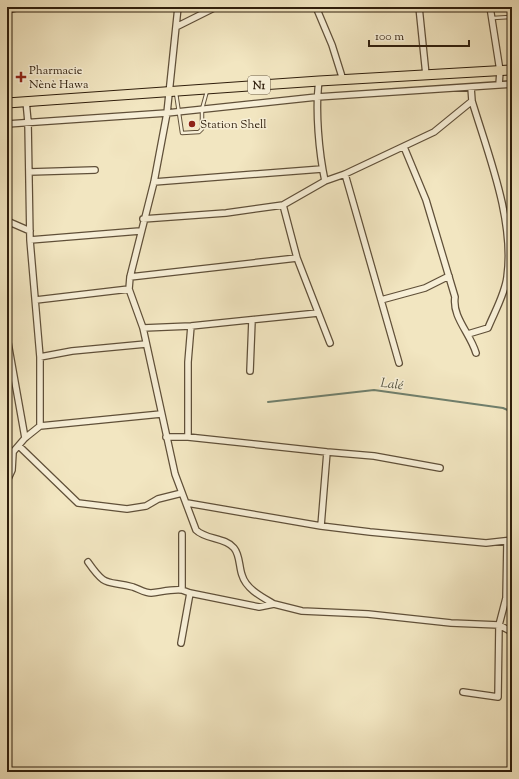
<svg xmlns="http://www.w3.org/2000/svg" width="519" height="779" font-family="'Sorts Mill Goudy',serif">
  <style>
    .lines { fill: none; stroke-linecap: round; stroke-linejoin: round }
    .stream { stroke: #707f6c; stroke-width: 2 }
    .service-casing { stroke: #605039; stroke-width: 4.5 }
    .minor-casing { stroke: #605039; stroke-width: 8 }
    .trunk-casing { stroke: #2f1e0c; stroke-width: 11 }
    .service { stroke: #f7efd7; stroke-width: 2.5 }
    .minor { stroke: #f7efd7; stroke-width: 5.5 }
    .trunk { stroke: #f2e6c1; stroke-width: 9 }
    .poi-dot { fill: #8f2418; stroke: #f7efd7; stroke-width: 1.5 }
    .labels { text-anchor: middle; stroke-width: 3; stroke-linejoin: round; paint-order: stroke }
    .shield { fill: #f7efd7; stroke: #6b5d49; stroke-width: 1 }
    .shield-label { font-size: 11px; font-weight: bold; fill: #2f1e0c }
    .poi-label { font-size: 12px; fill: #2f1e0c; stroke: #f7efd7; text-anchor: start }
    .water-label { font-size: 13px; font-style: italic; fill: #504f3c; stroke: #f7efd7 }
  </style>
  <rect width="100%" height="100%" fill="#f2e6c1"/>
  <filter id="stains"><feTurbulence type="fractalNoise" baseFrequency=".005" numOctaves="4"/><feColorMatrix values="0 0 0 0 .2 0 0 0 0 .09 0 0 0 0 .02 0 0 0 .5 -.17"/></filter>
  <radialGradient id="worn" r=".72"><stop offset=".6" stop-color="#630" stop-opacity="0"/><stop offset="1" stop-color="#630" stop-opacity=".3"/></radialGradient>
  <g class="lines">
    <path class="stream" d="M268 402 374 390 503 408 512 412"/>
    <defs>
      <path id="service" d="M493 18 512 17
        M510 68 512 27
        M176 93 182 133 199 132 202 129V109L207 91"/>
      <path id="minor" d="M178 7 167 113 154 182 130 277 129 289 143 328 175 474 196 530C206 540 225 537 234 548 240 555 239 567 242 575 246 589 262 597 274 604
        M316 7 332 45 343 80
        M419 7 426 75
        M490 7 500 71 499 85
        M7 10 20 7
        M178 26 216 7
        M319 81C315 110 319 153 325 181
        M7 124 167 113 317 97 512 84
        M404 147 426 200 455 297C452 317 470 333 476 353
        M29 172 95 170
        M345 174 399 363
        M154 182 322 169
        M283 205 297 258 330 343
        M143 219 226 213 283 205 325 181 345 174 434 132 472 101 471 87
        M7 221 30 231
        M30 240 140 231
        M130 277 297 258
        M36 300 129 289
        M381 300 425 288 449 276
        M143 328 191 326 318 313
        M468 334 488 328C494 313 505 294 507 277 515 221 488 154 472 101
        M7 337 25 438
        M40 357 72 351 146 344
        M250 371 252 320
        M40 426 161 414
        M166 437H188L327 452 374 456 440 468
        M188 437V362L191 326
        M19 446 78 503 127 509 146 506 158 499 182 493
        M7 453H13L12 470 7 481
        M7 459 25 438 40 426V357L30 240 28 122 26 101
        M187 503 321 526 370 532 486 543 512 540
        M321 526 327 452
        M182 534V590L190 593 259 607 274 604 302 611 368 614 451 623 499 625 512 632
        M88 562C106 588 106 580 133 587 139 589 145 593 151 593 161 592 171 589 182 590
        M181 643 190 593
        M463 692 498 697 499 625 506 598 507 542"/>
      <path id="trunk" d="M7 103 319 81 512 70"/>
    </defs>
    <use href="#service" class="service-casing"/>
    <use href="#minor" class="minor-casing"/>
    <use href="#trunk" class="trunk-casing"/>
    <use href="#service" class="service"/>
    <use href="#minor" class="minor"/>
    <use href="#trunk" class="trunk"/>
  </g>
  <g class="poi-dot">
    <path d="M19 71h4v4h4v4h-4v4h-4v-4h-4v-4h4z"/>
    <circle cx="192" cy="124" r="4"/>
  </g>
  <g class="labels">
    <rect class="shield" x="248" y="76" width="22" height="18" rx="3"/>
    <g class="shield-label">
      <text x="259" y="89">N1</text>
    </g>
    <g class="poi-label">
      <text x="29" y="74">Pharmacie<tspan x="29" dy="14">Nènè Hawa</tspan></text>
      <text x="200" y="128">Station Shell</text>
    </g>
    <g class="water-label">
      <text transform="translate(392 383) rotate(7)" y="5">Lalé</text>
    </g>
  </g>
  <rect width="519" height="779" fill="none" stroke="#f2e6c1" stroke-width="24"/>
  <rect x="8" y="8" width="503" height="763" fill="none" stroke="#2f1e0c" stroke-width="2"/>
  <rect x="12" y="12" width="495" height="755" fill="none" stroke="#2f1e0c"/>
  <path d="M369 40v6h100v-6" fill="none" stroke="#2f1e0c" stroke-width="2"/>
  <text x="375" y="40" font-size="12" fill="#2f1e0c" stroke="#f7efd7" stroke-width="3" paint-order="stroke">100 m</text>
  <rect width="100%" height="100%" filter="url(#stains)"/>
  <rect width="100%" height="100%" fill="url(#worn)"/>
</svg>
